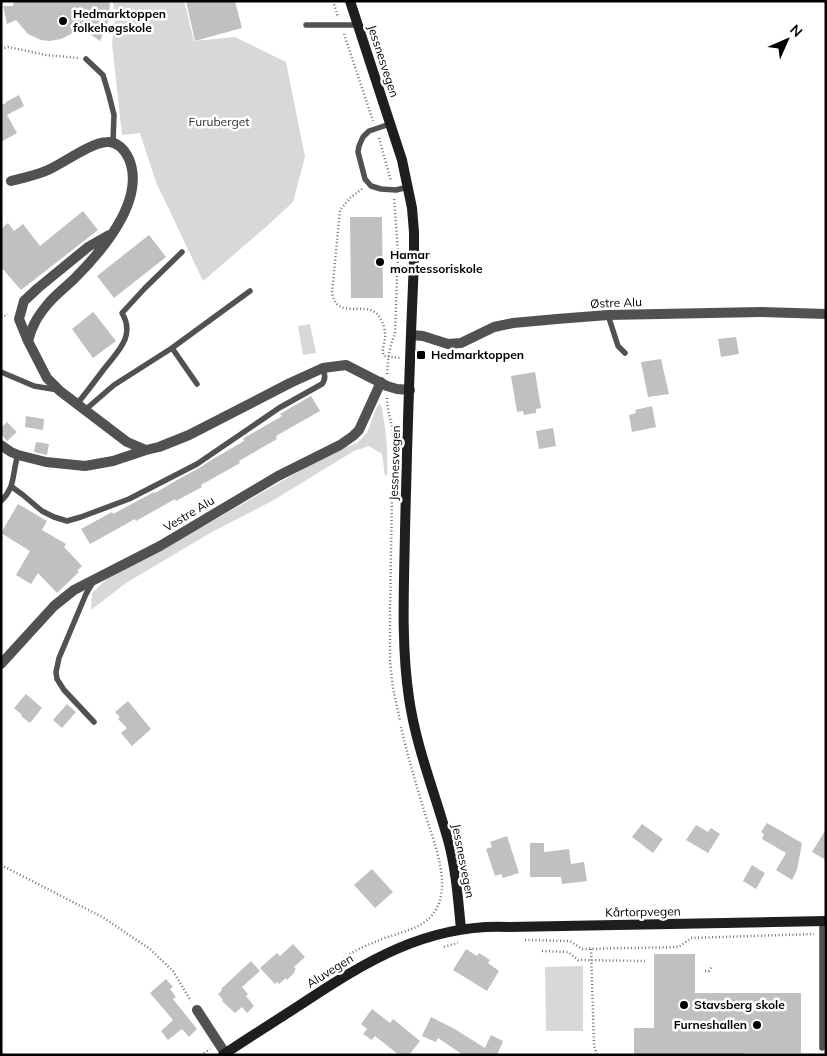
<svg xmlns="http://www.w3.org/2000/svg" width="827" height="1056" font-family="Mulish,sans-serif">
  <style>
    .green { fill: #d8d8d8 }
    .building { fill: #c0c0c0 }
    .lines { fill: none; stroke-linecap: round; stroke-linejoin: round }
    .path { stroke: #737373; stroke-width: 2.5; stroke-dasharray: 1 2.5; stroke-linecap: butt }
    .lane { stroke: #515151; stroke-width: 5.5 }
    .street { stroke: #515151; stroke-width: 10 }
    .secondary { stroke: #1e1e1e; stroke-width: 10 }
    .poi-dot { fill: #000; stroke: #fff; stroke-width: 2 }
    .labels { text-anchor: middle; stroke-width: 5; stroke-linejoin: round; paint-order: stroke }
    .poi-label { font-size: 12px; font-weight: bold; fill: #000; stroke: #fff; text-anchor: start }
    .street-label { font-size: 12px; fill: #000; stroke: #fff }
    .park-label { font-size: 12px; fill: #2f2f2f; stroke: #fff }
  </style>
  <rect width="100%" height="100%" fill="#fff"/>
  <path class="green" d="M113 1H184L194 41 235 37 286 62 305 157 293 202 266 227 203 281 156 182 140 133 122 135 112 43 115 18Z
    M310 324 316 353 303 355 298 326Z
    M381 404C386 429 388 450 387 475L385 476 382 454 369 446 354 451 272 501 212 532 126 583 91 610 92 593 108 578 218 518 333 452 357 443 367 433 377 406Z
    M583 966V1031H546L545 967Z"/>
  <path class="building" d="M14 1H110L109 20 100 41 79 26 71 34 61 39 50 41 41 40 28 34 16 20 7 24 3 6H13Z
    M186 1H235L242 28 195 41Z
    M19 95 24 106 7 115 17 133 1 142V104L2 105 6 103V102Z
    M83 211 98 230 21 290 1 267V229L8 223 14 231 23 224 40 246Z
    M350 217H382L383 298H351Z
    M149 235 166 257 114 298 97 276Z
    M93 312 95 314 116 341 93 358 72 329Z
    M736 337 739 354 721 357 718 339Z
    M661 359 669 394 648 397 641 362Z
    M535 372 541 408 536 409V413L524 415 523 411 517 412 511 376Z
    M311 396 320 411 276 436 277 439 239 461 240 463 201 485 202 487 176 501 175 499 136 521 135 519 90 544 81 529 112 512 113 514 154 492 155 493 177 480 199 468 213 459 244 441 243 438H244L282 416 280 414Z
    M652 406 656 427 632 432 629 415 636 413 635 410Z
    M26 416 44 419 43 430 25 427Z
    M7 422 17 432 7 441 1 434V428Z
    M553 428 556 446 539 449 536 431Z
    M36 442 49 444 47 455 34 452Z
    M18 504 47 521 42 530 66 544 64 547 82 566 77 571 79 572 57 593 38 573 31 584 16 575 30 551 1 533Z
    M26 694 42 708 30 723 21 716 22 715 14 708Z
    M128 701 151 729 132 746 121 733 127 728 118 719 120 717 115 712Z
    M67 704 76 712 62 728 53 720Z
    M767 823 802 843 797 870 792 880 776 870 786 853 762 839 764 834 761 832Z
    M642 824 663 839 653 853 632 837Z
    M696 825 708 832 711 828 720 834 708 853 686 840Z
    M826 829V860L812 852Z
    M507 836 519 873 503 878 501 874 495 876 486 849 492 847 490 842Z
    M530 843H544V852L569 849 571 864 584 862 587 881 562 884 561 877H530Z
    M752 865 765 873 756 889 743 881Z
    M372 869 393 892 375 908 354 885Z
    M293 944 305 957 294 967 296 969 294 971 295 972 287 980 286 978 279 984 277 982 275 984 260 968 277 953 280 956Z
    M466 949 477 956 479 953 490 960 488 963 499 971 487 991 453 970Z
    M654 954H695V993H801V1053H745V1055H634V1028H654Z
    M251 961 260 971 242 987 248 994 246 996 254 1006 247 1013 242 1007 235 1013 222 1001 223 1000 218 994 222 990 221 989Z
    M166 979 173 987 170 989 176 997 173 999 197 1029 189 1037 182 1029 168 1040 161 1031 173 1020 150 993Z
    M372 1009 390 1023 393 1019 420 1041 409 1055H399L375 1036 372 1040 363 1034 367 1029 361 1024Z
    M431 1017 453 1028 485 1048 491 1035 503 1041 497 1055H463L438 1038 436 1042 422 1036Z"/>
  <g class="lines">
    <path class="path" d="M333 1 338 17
      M344 34 373 121
      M1 49 8 47 46 55 79 58
      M379 138 391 181
      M362 189 350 198 340 210 332 293C338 323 368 297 380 318 383 322 386 332 385 337 385 344 381 349 384 356L400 358
      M1 317 8 315
      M387 374C388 360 389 347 395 334L398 251 394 198
      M387 398C387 411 392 422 393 434L390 614V662L393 688 400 721
      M1 865 104 918 150 949 173 971 191 1001
      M525 940 570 941 582 949 679 947 691 938 814 934
      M444 947 458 943
      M591 949 594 1046 597 1055
      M542 951 568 952 578 960 645 961
      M705 971H709L712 966
      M313 981C325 972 337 963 350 954 358 949 368 945 377 941 391 935 412 931 423 923 461 898 432 840 423 807 415 780 407 754 401 727
      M201 1055 210 1049"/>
    <path class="lane" d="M306 25H352L357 24
      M86 59 103 75 109 95 114 115 113 142
      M390 124 369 131 363 137 359 146 358 152 365 179 371 186 381 189 396 190 408 187
      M608 315 618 346 625 353
      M172 348 197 384
      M1 372 34 386 58 390
      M77 404C86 393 95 381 104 369 117 352 136 336 122 313L145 288 182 252
      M85 410 114 385 172 348 250 291
      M12 487 23 495 42 511 54 517 67 521 81 517 129 499 197 464 279 408 322 384C326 379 325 374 323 368
      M1 501C16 487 12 472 18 455
      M93 582 86 594 59 658 56 672 57 679 64 690 94 722
      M822 922V1048"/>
    <path class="street" d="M11 181C23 178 37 175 48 170 64 163 90 143 107 142 117 141 125 150 129 159 146 200 102 251 75 278 66 287 55 295 47 305 37 317 32 326 28 341L47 378 60 391 127 442 146 450
      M412 335 423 336 448 344 461 343 494 327 513 323 557 319 608 315 761 312 826 314
      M28 341 19 319 24 301 38 288 88 247 109 235
      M1 445 11 452 18 455 46 462 85 466 113 461 146 450 159 447 189 435 290 383 323 368 346 365 387 386 397 389 410 390
      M1 664 54 606 74 590 160 546 278 476 340 445 353 436 359 430 381 382
      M197 1010 225 1053"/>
    <path class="secondary" d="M350 1 402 160 412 208 414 232V261C410 351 407 442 405 532 404 587 401 644 409 698 416 747 435 793 448 840 456 869 458 899 461 929
      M223 1055C248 1038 274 1022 300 1005 365 962 427 923 509 927L826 921"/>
  </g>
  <g class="poi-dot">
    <circle cx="63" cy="21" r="5"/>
    <circle cx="380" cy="262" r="5"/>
    <rect x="416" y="350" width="10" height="10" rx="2.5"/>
    <circle cx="684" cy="1005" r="5"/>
    <circle cx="757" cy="1025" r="5"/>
  </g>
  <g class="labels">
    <g class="poi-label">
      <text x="73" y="18">Hedmarktoppen<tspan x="73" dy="14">folkehøgskole</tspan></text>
      <text x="390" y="259">Hamar<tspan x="390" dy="14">montessoriskole</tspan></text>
      <text x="431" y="359">Hedmarktoppen</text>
      <text x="694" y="1009">Stavsberg skole</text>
      <text x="747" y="1029" text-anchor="end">Furneshallen</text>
    </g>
    <g class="street-label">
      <text transform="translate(383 61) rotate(72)" y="4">Jessnesvegen</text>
      <text transform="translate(616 303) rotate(-2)" y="4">Østre Alu</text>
      <text transform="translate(395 463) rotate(-88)" y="4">Jessnesvegen</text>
      <text transform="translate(189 514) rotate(-31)" y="4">Vestre Alu</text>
      <text transform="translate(463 861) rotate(79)" y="4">Jessnesvegen</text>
      <text transform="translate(643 912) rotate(-1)" y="4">Kårtorpvegen</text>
      <text transform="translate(330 971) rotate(-32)" y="4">Aluvegen</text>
    </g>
    <g class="park-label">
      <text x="219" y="126">Furuberget</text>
    </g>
  </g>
  <rect width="827" height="1056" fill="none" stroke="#000000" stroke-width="5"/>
  <g transform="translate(787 40) rotate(45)" stroke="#ffffff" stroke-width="4" paint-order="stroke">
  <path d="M0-4L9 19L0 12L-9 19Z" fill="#000000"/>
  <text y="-8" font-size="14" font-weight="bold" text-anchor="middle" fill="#000000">N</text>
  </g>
</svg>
